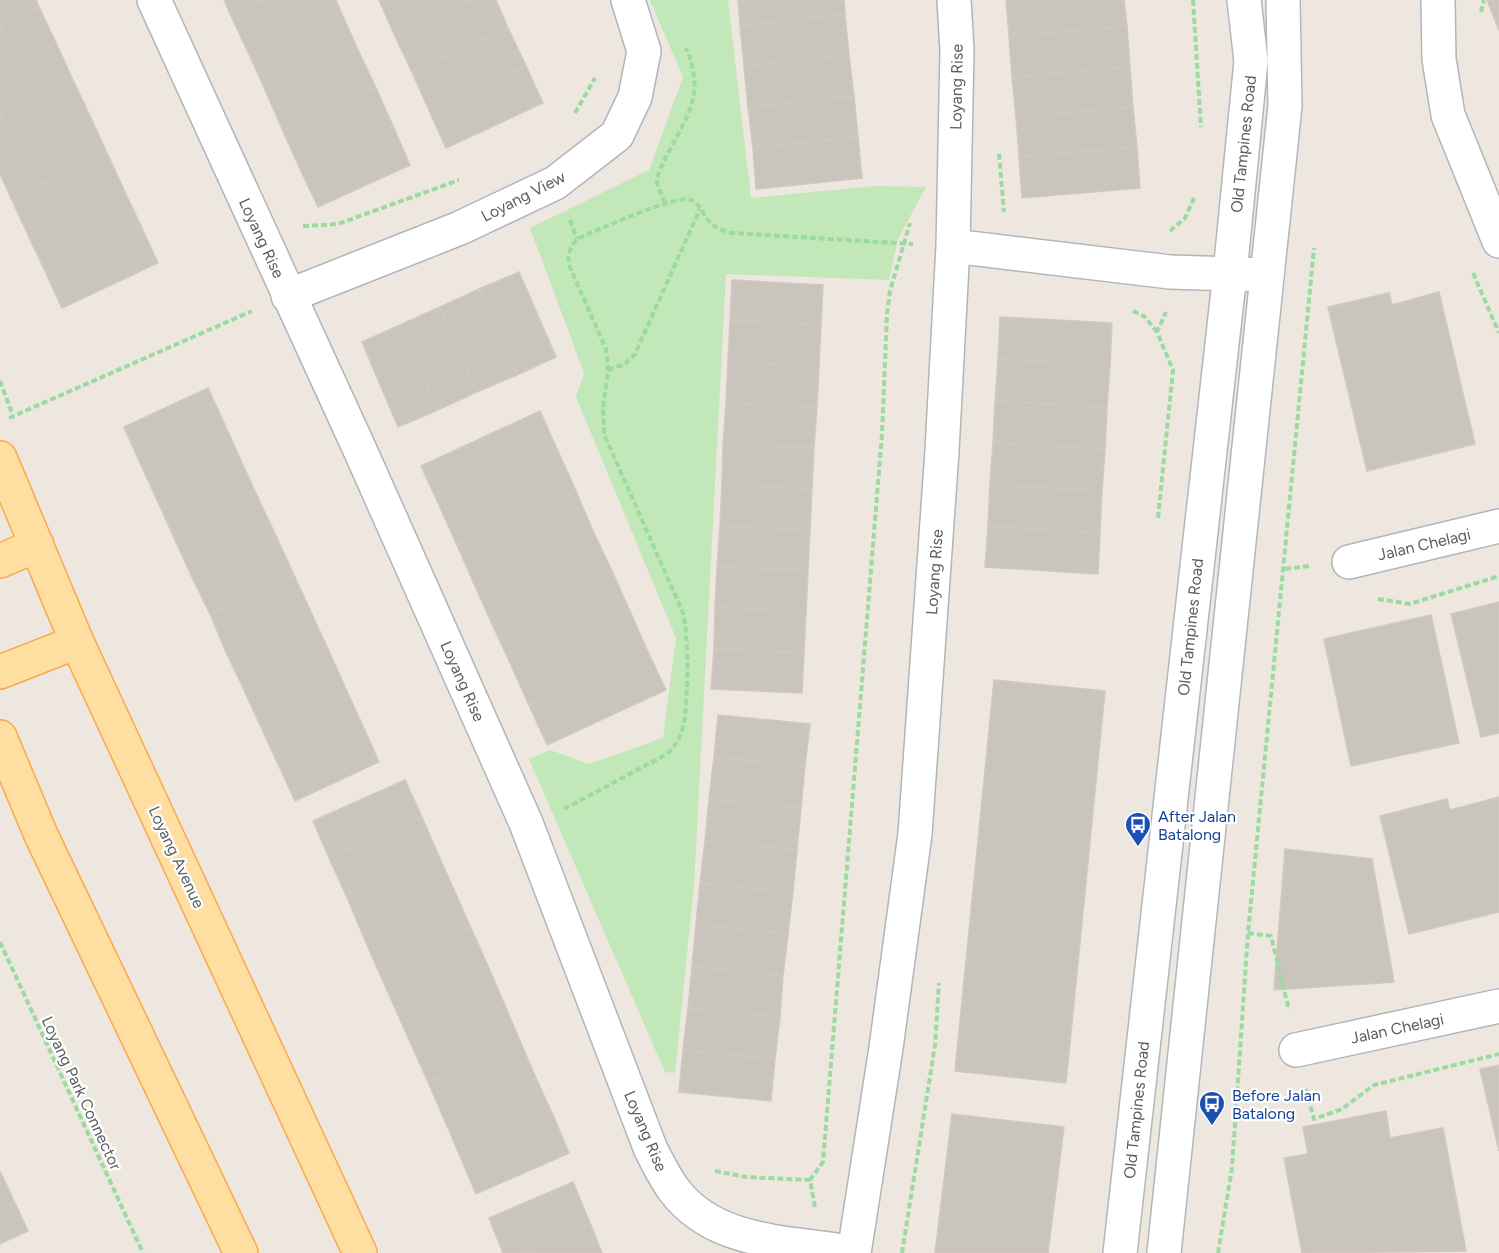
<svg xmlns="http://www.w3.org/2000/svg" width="1499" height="1253" font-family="Figtree,sans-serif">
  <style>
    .green { fill: #c2e7b9 }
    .building { fill: #cac4be; stroke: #d2c8bd; stroke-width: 1.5 }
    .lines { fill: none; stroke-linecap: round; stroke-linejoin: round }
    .street-casing { stroke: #b1b5b9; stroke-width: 36 }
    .secondary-casing { stroke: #b1b7bc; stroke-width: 36 }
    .primary-casing { stroke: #fca849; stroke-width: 36 }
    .path { stroke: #9bdaa0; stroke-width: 4; stroke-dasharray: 6 3; stroke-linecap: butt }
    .street { stroke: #fff; stroke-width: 33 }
    .secondary { stroke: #fff; stroke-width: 33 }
    .primary { stroke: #ffdea2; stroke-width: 33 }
    .labels { text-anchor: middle; stroke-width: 4.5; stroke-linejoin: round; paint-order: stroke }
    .street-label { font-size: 16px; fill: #585e62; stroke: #fff }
    .transit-label { font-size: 16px; fill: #164399; stroke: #fff; text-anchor: start }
  </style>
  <rect width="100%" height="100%" fill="#ede7df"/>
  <path class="green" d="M650 0H728L751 198 875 186 926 187 898 239 889 280 726 274 694 885 675 1073 665 1072 529 759 550 750 589 764 663 738 676 638 576 397 584 373 530 228 649 170 683 77Z"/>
  <path class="building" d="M0 0H36L39 7 0 25Z
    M224 0H267L231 16Z
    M267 0H336L341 12 249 54 231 16Z
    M379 0H472L395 36Z
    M472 0H496L508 28 412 72 395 36Z
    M738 0H844L845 14 740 26Z
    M1006 0H1124L1127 26 1009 36Z
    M1487 0H1499V30Z
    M39 7 56 43 0 69V25Z
    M341 12 358 50 266 92 249 54Z
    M845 14 849 55 744 66 740 26Z
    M1127 26 1130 67 1012 77 1009 36Z
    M508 28 526 66 429 110 412 72Z
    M56 43 73 80 0 114V69Z
    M358 50 376 88 283 131 266 92Z
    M849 55 854 96 748 107 744 66Z
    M526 66 543 103 446 148 429 110Z
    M1130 67 1133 107 1016 117 1012 77Z
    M73 80 90 116 0 159V114Z
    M376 88 393 126 300 169 283 131Z
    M854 96 858 137 753 148 748 107Z
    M1133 107 1137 147 1019 157 1016 117Z
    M90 116 107 153 11 198 0 174V159Z
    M393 126 410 165 318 207 300 169Z
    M858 137 862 178 756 189 753 148Z
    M1137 147 1140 188 1022 198 1019 157Z
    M107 153 124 190 28 235 11 198Z
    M124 190 141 226 45 271 28 235Z
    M141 226 158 263 62 308 45 271Z
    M519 272 556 357 517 375 479 289Z
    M732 280 823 285 821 325 730 320Z
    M479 289 517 375 477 392 440 307Z
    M1439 292 1475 444 1367 471 1328 307 1389 293 1392 305Z
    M440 307 477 392 438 410 400 325Z
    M1000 317 1112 323 1110 365 998 359Z
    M730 320 821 325 819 366 728 362Z
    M400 325 438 410 398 427 362 342Z
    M998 359 1110 365 1107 407 995 401Z
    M728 362 819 366 817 407 726 403Z
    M208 388 225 425 141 465 124 427Z
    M995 401 1107 407 1105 449 993 443Z
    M726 403 817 407 814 448 723 444Z
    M540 411 558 451 439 505 421 466Z
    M225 425 242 463 158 502 141 465Z
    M993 443 1105 449 1102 491 990 484Z
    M723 444 814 448 812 489 722 484Z
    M558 451 576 491 457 545 439 505Z
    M242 463 259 500 175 540 158 502Z
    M722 484 812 489 810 530 720 526Z
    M990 484 1102 491 1100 533 988 526Z
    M576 491 593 531 475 586 457 545Z
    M259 500 277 538 192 577 175 540Z
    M720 526 810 530 808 570 717 567Z
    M988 526 1100 533 1098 574 985 567Z
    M593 531 612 571 493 626 475 586Z
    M277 538 294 575 210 614 192 577Z
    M717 567 808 570 806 612 715 607Z
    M612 571 630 611 511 665 493 626Z
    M294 575 311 612 226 652 210 614Z
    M1499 602V733L1481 737 1451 614Z
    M715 607 806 612 804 653 714 648Z
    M630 611 647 650 529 705 511 665Z
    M311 612 328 649 244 690 226 652Z
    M1431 615 1459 743 1351 766 1324 639Z
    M714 648 804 653 802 693 711 689Z
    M328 649 345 687 261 727 244 690Z
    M647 650 666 690 547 745 529 705Z
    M994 680 1105 691 1066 1083 955 1071Z
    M345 687 362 724 278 764 261 727Z
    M718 715 810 724 805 766 714 757Z
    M362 724 379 762 295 801 278 764Z
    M714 757 805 766 801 808 709 799Z
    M405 780 422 817 329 858 313 821Z
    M1499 797V912L1409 934 1380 816 1447 799 1450 810Z
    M709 799 801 808 797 850 705 841Z
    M422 817 438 854 346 895 329 858Z
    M705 841 797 850 793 892 700 883Z
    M1285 849 1372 859 1394 982 1274 990Z
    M438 854 455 892 362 933 346 895Z
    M700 883 793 892 788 934 696 924Z
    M455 892 471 928 378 970 362 933Z
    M696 924 788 934 783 976 692 966Z
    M471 928 488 966 395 1008 378 970Z
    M488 966 504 1003 411 1044 395 1008Z
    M692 966 783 976 780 1017 688 1008Z
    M504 1003 520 1041 428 1082 411 1044Z
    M688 1008 780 1017 775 1059 683 1050Z
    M520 1041 536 1078 444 1119 428 1082Z
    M683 1050 775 1059 771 1101 679 1092Z
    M1499 1065V1151L1480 1069Z
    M536 1078 553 1115 460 1156 444 1119Z
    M1386 1111 1390 1138 1443 1128 1466 1251 1302 1253 1284 1158 1308 1154 1303 1127Z
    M952 1114 1064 1127 1048 1253H935Z
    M553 1115 569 1153 476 1194 460 1156Z
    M0 1171 28 1231 0 1244Z
    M573 1182 590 1223 521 1253H503L489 1218Z
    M590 1223 602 1253H521Z"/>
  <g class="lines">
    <defs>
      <path id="street" d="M154 0 360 450 526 823 651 1150C658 1163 665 1178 674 1190 716 1246 792 1241 854 1253
        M1438 0 1439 59 1448 115 1499 241
        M953 246 1170 272 1267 275
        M288 296 460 228 555 183 617 135 635 97 644 51 628 0
        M1349 562 1499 526
        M1296 1050 1499 1006
        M854 1253 886 1048 915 834 942 451 953 246 957 50 954 0"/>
      <path id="secondary" d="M1120 1253 1230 273 1251 61 1244 0
        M1164 1253 1285 106 1283 0"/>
      <path id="primary" d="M0 458 77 642 360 1253
        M0 561 37 545
        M0 672 77 642
        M0 737 41 835 241 1253"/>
    </defs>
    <use href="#street" class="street-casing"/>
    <use href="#secondary" class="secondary-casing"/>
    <use href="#primary" class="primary-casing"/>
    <path class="path" d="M1193 0 1201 127
      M1481 12 1484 0
      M575 113 595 78
      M999 154 1004 212
      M665 203 657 183 658 175C677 126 710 104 686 48
      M570 220 577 239
      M303 226 338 224 459 180
      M1170 231 1185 218 1195 196
      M1473 273 1499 333
      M1133 311 1144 316 1157 332
      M608 370 625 364 635 354 700 209
      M0 381 13 416
      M9 418 252 311
      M1158 518 1173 370 1157 332 1166 312
      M1285 569 1309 566
      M1378 599 1410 604 1499 576
      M564 809 667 754C674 747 679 740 682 731 689 709 689 635 683 613L604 434 603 408 608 370 606 349 569 265C567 254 570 248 577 239 595 231 676 194 691 200 707 207 700 226 732 233L913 244
      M1248 933 1271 936 1289 1010
      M0 942 143 1253
      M1306 1089 1314 1119 1342 1109 1374 1085 1499 1054
      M715 1171 746 1177 810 1180
      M815 1207 810 1180 823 1162 882 434 887 314 890 291 910 223
      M902 1253 935 1045 939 983
      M1218 1253 1232 1168 1248 933 1314 248"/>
    <use href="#street" class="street"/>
    <use href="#secondary" class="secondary"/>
    <use href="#primary" class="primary"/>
  </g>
  <defs>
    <symbol id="bus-pin" viewBox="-11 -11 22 30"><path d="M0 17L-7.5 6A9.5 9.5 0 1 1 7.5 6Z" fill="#1a4fb4" stroke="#fff"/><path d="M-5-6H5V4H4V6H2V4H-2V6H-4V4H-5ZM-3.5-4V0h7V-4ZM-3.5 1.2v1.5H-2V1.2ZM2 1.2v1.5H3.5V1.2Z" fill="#fff"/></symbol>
  </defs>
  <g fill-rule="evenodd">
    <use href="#bus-pin" x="1123" y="810" width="30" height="40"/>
    <use href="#bus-pin" x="1197" y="1089" width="30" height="40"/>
  </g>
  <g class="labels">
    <g class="street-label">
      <text transform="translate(956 87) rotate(-89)" y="6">Loyang Rise</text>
      <text transform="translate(1243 144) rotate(-84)" y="6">Old Tampines Road</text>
      <text transform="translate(523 196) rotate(-27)" y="6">Loyang View</text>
      <text transform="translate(262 238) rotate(65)" y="6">Loyang Rise</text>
      <text transform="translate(1424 544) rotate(-13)" y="6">Jalan Chelagi</text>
      <text transform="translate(934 572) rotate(-86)" y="6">Loyang Rise</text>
      <text transform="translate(1190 627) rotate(-84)" y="6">Old Tampines Road</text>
      <text transform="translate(463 681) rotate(66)" y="6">Loyang Rise</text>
      <text transform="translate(177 857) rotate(65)" y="6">Loyang Avenue</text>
      <text transform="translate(1397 1028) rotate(-12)" y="6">Jalan Chelagi</text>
      <text transform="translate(82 1093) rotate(65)" y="6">Loyang Park Connector</text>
      <text transform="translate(1136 1110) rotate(-84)" y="6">Old Tampines Road</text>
      <text transform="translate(646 1131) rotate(67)" y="6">Loyang Rise</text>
    </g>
    <g class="transit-label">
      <text x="1158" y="822">After Jalan<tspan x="1158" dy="18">Batalong</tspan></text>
      <text x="1232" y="1101">Before Jalan<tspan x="1232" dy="18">Batalong</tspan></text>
    </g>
  </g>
</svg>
